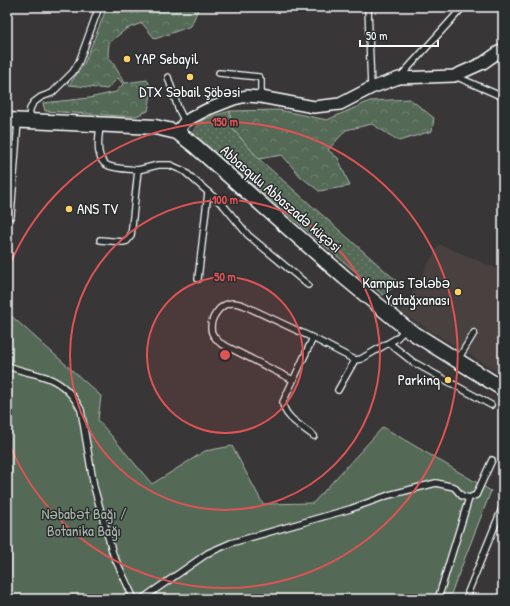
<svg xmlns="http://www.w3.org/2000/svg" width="510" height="606" font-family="'Patrick Hand',sans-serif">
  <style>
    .built { fill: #484141 }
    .grass { fill: url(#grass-dots); stroke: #aab5ab }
    .forest { fill: url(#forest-crowns); stroke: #aab5ab }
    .park { fill: #546b57; stroke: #aab5ab }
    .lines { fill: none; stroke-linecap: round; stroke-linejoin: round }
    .service-casing { stroke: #fff; stroke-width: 8 }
    .minor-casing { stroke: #fff; stroke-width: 14 }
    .tertiary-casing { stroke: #fff; stroke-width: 17 }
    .service { stroke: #2a2d2e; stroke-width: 5.5 }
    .minor { stroke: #2a2d2e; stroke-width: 11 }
    .tertiary { stroke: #2a2d2e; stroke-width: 14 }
    .ring { fill: none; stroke: #de5353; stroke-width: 2 }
    .poi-dot { fill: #ffd166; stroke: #2a2d2e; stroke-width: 1.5 }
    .labels { text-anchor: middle; stroke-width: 3; stroke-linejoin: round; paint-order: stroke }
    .poi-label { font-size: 15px; fill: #fff; stroke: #2a2d2e; text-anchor: start }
    .street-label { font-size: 15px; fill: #fff; stroke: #2a2d2e }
    .park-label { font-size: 15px; fill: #aab5ab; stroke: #2a2d2e }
    .centre { fill: #de5353; stroke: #2a2d2e; stroke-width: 2 }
    .ring-label { font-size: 12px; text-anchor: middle; font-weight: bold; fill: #de5353; stroke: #2a2d2e; stroke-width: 3; stroke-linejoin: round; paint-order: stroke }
  </style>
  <defs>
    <pattern id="grass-dots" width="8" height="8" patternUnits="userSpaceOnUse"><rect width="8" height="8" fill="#546b57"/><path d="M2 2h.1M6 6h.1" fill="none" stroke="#6e8170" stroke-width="1.8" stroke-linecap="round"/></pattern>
    <pattern id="forest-crowns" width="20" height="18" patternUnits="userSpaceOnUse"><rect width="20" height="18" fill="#546b57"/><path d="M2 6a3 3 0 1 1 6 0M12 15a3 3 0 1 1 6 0" fill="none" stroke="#6e8170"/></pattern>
  </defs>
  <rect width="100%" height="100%" fill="#383637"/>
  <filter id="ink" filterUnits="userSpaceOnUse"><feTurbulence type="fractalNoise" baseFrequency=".025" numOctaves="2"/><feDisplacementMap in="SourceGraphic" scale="8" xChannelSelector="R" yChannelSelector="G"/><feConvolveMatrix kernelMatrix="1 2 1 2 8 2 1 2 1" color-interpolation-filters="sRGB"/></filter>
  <g filter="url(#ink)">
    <path class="built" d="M439 244 503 271V375L401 313Z"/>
    <path class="grass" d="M230 111 231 127 259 159 399 283 383 295 196 137 193 132C197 118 218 115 230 111Z"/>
    <path class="forest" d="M107 7H199L191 26 155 39 142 23 126 29 109 43 108 55 125 83 147 80 152 89 148 111 136 116H120L45 111 43 103 89 98 116 92 123 84 118 78 107 89 69 85 84 64Z
      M410 99 434 118 432 131 399 141 372 124 346 130 328 150 338 158 350 186 319 191 300 176 282 155 259 159 231 127 230 111 279 110 327 120 370 101Z"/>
    <path class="park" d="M7 312 101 396 98 420 152 484 205 451 232 446 263 504 313 503 383 427 491 491 449 599H7Z"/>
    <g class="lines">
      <defs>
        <path id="service" d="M368 7 371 88
          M219 73 259 77 261 80V97
          M455 76 503 97
          M168 77 178 108 185 122
          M399 78 463 7
          M29 121 30 109 33 103 41 97 52 93 73 72 79 62 99 7
          M100 125C99 137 94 161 109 166 117 169 129 169 138 170L131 236 127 241 123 242 100 240
          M138 170 158 165H170L184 171 224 206 248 235 308 285
          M11 216 18 121
          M198 279 208 192
          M313 338 283 402C283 417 303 427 314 436
          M389 343 413 362 491 405
          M457 361 474 333
          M7 365C20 372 35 373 48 378 63 384 74 396 81 410L94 487 113 554 134 599
          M293 380 220 343C217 340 214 337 212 333 208 321 219 303 233 303 236 303 240 304 243 305L313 338 355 360 361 359 397 338 406 329
          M338 390 355 360
          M142 599 208 553 231 543 350 509 389 495 436 483 454 487 462 496 469 498 476 495 492 460
          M438 599 469 498
          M473 599 469 597 468 592 503 506"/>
        <path id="minor" d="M177 132 185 122 191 118 206 110 234 99 247 96 261 97 314 107 340 104 371 88 399 78 454 76 483 63 503 49"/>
        <path id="tertiary" d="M7 120 155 127 177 132 195 146 344 277 407 329 503 389"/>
      </defs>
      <use href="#service" class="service-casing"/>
      <use href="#minor" class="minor-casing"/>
      <use href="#tertiary" class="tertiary-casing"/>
      <use href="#service" class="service"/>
      <use href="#minor" class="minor"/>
      <use href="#tertiary" class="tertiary"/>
    </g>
  </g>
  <circle cx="225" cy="355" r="78" fill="#de5353" fill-opacity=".12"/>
  <g class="ring">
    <circle cx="225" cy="355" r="78"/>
    <circle cx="225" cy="355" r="155"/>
    <path d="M7 272A233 233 0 1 1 7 438"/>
  </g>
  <g class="poi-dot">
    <circle cx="127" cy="59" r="4"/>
    <circle cx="190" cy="77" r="4"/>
    <circle cx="69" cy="209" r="4"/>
    <circle cx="458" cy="292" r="4"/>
    <circle cx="448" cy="380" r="4"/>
  </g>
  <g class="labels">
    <g class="poi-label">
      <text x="135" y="64">YAP Sebayil</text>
      <text x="190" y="97" text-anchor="middle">DTX Səbail Şöbəsi</text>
      <text x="77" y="214">ANS TV</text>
      <text x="450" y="288" text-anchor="end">Kampus Tələbə<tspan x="450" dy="17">Yatağxanası</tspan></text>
      <text x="440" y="385" text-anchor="end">Parkinq</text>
    </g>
    <g class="street-label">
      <text transform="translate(281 199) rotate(41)" y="5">Abbasqulu Abbaszadə küçəsi</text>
    </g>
    <g class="park-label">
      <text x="84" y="519">Nəbabət Bağı /<tspan x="84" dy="17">Botanika Bağı</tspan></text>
    </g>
  </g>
  <circle cx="225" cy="355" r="6" class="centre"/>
  <g class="ring-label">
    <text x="225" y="126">150 m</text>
    <text x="225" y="204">100 m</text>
    <text x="225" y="281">50 m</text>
  </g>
  <rect width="510" height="606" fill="none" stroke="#2a2d2e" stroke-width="24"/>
  <rect x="12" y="12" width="486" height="582" fill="none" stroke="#fff" stroke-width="1.5" filter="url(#ink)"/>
  <path d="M360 40v6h78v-6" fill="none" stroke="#ffffff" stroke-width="2"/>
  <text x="366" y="40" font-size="12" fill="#ffffff" stroke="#2a2d2e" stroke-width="3" paint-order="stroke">50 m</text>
</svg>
